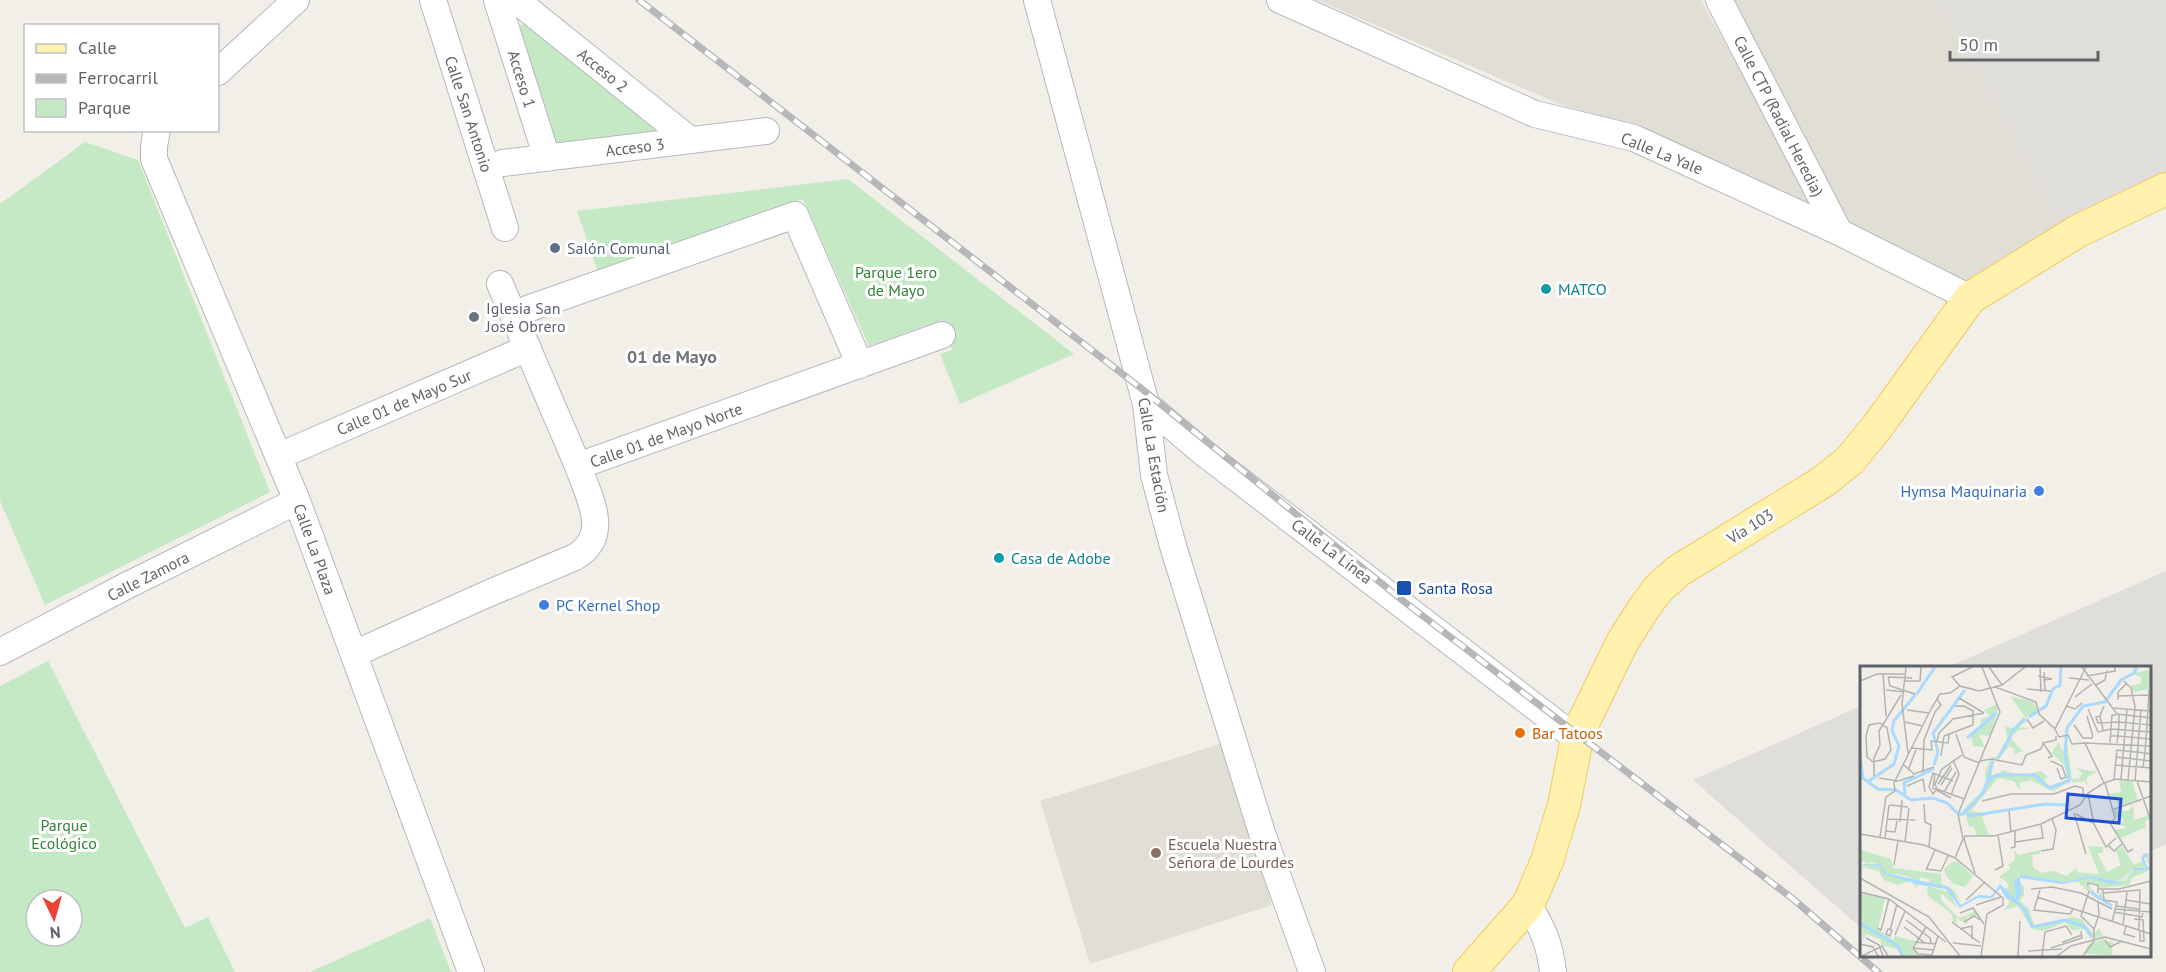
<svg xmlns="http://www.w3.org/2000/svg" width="2166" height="972" font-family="'PT Sans',sans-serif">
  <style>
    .industrial { fill: #e0deda }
    .education { fill: #e1ded6 }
    .green { fill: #c5e8c5; fill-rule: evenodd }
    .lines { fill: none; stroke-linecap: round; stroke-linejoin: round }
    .minor-casing { stroke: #b5b8bc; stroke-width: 28 }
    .major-casing { stroke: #f2c960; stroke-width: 34 }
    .minor { stroke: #fff; stroke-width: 26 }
    .major { stroke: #fff2af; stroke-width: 32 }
    .rail-casing { stroke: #b6b7b8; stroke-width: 7 }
    .rail { stroke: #fff; stroke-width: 4.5; stroke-dasharray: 14; stroke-linecap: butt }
    .service-dot { fill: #5c6f8a; stroke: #fff; stroke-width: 2 }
    .culture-dot { fill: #0f9aa8; stroke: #fff; stroke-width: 2 }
    .worship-dot { fill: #6b7280; stroke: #fff; stroke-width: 2 }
    .shop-dot { fill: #3f7fe0; stroke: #fff; stroke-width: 2 }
    .transit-dot { fill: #1a4fb4; stroke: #fff; stroke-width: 2 }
    .food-dot { fill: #e8710a; stroke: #fff; stroke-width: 2 }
    .education-dot { fill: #8d6e63; stroke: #fff; stroke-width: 2 }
    .labels { text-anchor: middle; stroke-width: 6; stroke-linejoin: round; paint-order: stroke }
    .street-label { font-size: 16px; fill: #5f6368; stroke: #fff }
    .service-label { font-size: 16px; fill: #4e5e75; stroke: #fff; text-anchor: start }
    .park-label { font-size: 16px; fill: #348238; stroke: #fff }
    .culture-label { font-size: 16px; fill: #0d838f; stroke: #fff; text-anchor: start }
    .worship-label { font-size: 16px; fill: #5b616d; stroke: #fff; text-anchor: start }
    .shop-label { font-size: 16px; fill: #366cbe; stroke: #fff; text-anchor: end }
    .transit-label { font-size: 16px; fill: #164399; stroke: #fff; text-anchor: start }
    .food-label { font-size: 16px; fill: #c56008; stroke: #fff; text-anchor: start }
    .education-label { font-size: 16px; fill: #785e54; stroke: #fff; text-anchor: start }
    .neighbourhood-label { font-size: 18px; font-weight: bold; fill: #70757a; stroke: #fff }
    .inset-river { fill: none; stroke: #aadaff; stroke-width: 3 }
    .inset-road { fill: none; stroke: #b3b3b1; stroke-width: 1.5 }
    .view { fill: #1d4ed8; fill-opacity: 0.15; stroke: #1d4ed8; stroke-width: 3 }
    .inset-edge { fill: none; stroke: #5f6368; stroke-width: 3 }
  </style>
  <rect width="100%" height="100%" fill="#f1efe8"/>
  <path class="industrial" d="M1937 0H2166V173L2060 223Z
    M2166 571V844L2150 852V668L1948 667Z
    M1861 706V705V928L1693 780Z"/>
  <path class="education" d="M1317 0H1701L1819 214 1646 128 1564 106Z
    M1730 0H1937L2060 223 1962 284 1853 232Z
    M1223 743 1272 905 1090 964 1040 801Z"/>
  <path class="green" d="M530 20 666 134 553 149 514 28Z
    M85 142 138 160 270 492 45 605 0 501V204Z
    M848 179 1074 354 960 404 940 354 952 350 942 320 869 346 803 199 598 272 577 211Z
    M48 661 185 928 208 917 235 972H0V686ZM36 900H72V936H36Z
    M430 918 451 972H310Z"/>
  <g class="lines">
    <defs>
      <path id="minor" d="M433 0 505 228
        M497 0 547 158
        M516 0 690 140
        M1037 0 1146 404 1154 475 1173 546 1262 833 1312 972
        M1280 0 1535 114 1634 138 1839 232 1970 298
        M1719 0 1839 232
        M218 72 296 0
        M157 130 154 146V159L297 501 471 972
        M503 163 766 131
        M500 284 578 466
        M513 314 795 215 860 365
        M1146 404 1205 454 1577 739
        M279 456 528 348
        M0 652 126 586 297 501
        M354 654 485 595 575 557C612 535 589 498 578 466L942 335
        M1528 905C1543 928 1550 945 1553 972"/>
      <path id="major" d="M1469 972 1528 905 1547 861 1564 805 1578 733 1623 641 1644 608 1658 589 1678 571 1824 481 1850 460 1877 427 1970 298 2078 231 2166 189"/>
    </defs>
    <use href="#minor" class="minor-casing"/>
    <use href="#major" class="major-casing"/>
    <use href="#minor" class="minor"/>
    <use href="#major" class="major"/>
    <defs>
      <path id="rail" d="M639 0 1142 389 1402 600 1793 899 1878 972"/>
    </defs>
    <use href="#rail" class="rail-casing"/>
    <use href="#rail" class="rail"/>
  </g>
  <circle class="service-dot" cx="555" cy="248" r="6"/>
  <g class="culture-dot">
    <circle cx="1546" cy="289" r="6"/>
    <circle cx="999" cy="558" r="6"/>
  </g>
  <circle class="worship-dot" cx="474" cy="317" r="6"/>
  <g class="shop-dot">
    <circle cx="2039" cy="491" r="6"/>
    <circle cx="544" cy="605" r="6"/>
  </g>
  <rect class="transit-dot" x="1396" y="580" width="16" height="16" rx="3"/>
  <circle class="food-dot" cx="1520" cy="733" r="6"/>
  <circle class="education-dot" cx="1156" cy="853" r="6"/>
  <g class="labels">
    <g class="street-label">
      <text transform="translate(603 70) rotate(39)" y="6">Acceso 2</text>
      <text transform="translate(522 79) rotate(73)" y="6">Acceso 1</text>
      <text transform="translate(469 114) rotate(72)" y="6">Calle San Antonio</text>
      <text transform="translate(1779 116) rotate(63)" y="6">Calle CTP (Radial Heredia)</text>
      <text transform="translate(635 147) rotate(-7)" y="6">Acceso 3</text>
      <text transform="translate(1662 153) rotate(22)" y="6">Calle La Yale</text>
      <text transform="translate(404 402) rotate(-23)" y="6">Calle 01 de Mayo Sur</text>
      <text transform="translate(666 435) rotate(-20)" y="6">Calle 01 de Mayo Norte</text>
      <text transform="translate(1154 455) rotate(80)" y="6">Calle La Estación</text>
      <text transform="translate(1750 526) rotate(-32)" y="6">Vía 103</text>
      <text transform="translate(315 549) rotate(70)" y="6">Calle La Plaza</text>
      <text transform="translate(1332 551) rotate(37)" y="6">Calle La Línea</text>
      <text transform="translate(148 576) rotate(-27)" y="6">Calle Zamora</text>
    </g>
    <g class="service-label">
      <text x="567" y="254">Salón Comunal</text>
    </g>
    <g class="park-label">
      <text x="896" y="278">Parque 1ero<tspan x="896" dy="18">de Mayo</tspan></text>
      <text x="64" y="831">Parque<tspan x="64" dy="18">Ecológico</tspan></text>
    </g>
    <g class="culture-label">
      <text x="1558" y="295">MATCO</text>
      <text x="1011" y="564">Casa de Adobe</text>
    </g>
    <g class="worship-label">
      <text x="486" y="314">Iglesia San<tspan x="486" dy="18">José Obrero</tspan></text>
    </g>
    <g class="shop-label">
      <text x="2027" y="497">Hymsa Maquinaria</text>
      <text x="556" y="611" text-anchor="start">PC Kernel Shop</text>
    </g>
    <g class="transit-label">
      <text x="1418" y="594">Santa Rosa</text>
    </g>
    <g class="food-label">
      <text x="1532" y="739">Bar Tatoos</text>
    </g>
    <g class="education-label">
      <text x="1168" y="850">Escuela Nuestra<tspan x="1168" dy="18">Señora de Lourdes</tspan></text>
    </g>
    <g class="neighbourhood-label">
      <text x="672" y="363">01 de Mayo</text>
    </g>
  </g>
  <g transform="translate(1860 666)">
    <rect width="291" height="291" fill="#f1efe8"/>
    <path d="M274 1H278L277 7 291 3V23L273 26 271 20 281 17V11L273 8ZM150 30 174 36 177 45 166 52ZM136 38 138 43 130 70 119 69 125 81 113 80 111 70 106 71 120 61 121 53 130 50 124 44ZM163 51 167 55 159 61 172 62 159 64 150 71 162 85 154 89 155 83 149 80 138 94 130 92 140 90 148 73 145 61 154 62ZM206 69 212 113 220 112 222 107 216 102 237 106 226 112 228 120 224 115 213 117 203 98 192 87 198 76 204 87ZM130 94 134 95 130 105 134 110 144 104 161 110 181 105 188 111 184 114 190 120 208 113 209 116 193 125 170 114 160 117V124L154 115 138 112 111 145 125 147 182 137H197L202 140 190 138 135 145 122 151 129 169 117 170 114 160 109 161 106 149 100 150V147L126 121 125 107ZM259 113 272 115 278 134 259 140 255 132 250 133 248 128 261 126ZM273 138 274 154 289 149 290 153 285 155 286 161 261 172 254 164 267 162 260 158 264 155 261 151 256 152 253 144 269 145ZM228 180 243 181V187H237L247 206 261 199 256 185 262 180 274 199 283 195 286 201 272 203 258 216 231 210 204 216 159 210 155 217 158 228 155 233 144 222H148L147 216 139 211 151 202 148 199 155 194 154 184 159 189 180 184V188L172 189 173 201 181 207 194 205 206 210 217 202V206L239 208ZM0 184 31 193 33 202 81 208V217L94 224 101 236 86 220 69 217V213L60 211 59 216 47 210 25 207 19 198 0 195ZM285 190H289L290 204 273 211 269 219 239 222V218L226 216 238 231 242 223V235L251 240 234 231 218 216 205 217 231 212 255 218 266 214 273 204 290 201ZM92 196H98L113 210 105 221 93 218 86 209 84 203ZM7 197 19 200 24 208 50 213 58 219 57 222 51 215 38 219 24 214 18 205 0 200ZM160 217 164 221V229L160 235 169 243 174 259 213 251 221 253 234 269 239 262 243 271 230 272 225 263 212 264 205 256 184 265 172 263 158 240 144 244 150 236 146 232 156 236 161 230ZM67 220 90 226 97 242 81 227V234L97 250 101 252 115 245 119 249 106 252 108 258 96 252 97 257 93 256 92 248 68 230ZM0 227 25 232 18 263 33 274 35 270 55 275 52 282 58 290H41L37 283 21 279V274L6 268 3 275ZM243 273 247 277 253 273 252 290 224 287 228 279Z" fill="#c5e8c5"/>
    <path d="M284 187 291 188 284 192 289 204H273L260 217 252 218 231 212 203 218 160 212 162 228 156 237 146 232 140 222 132 232H117L100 242 86 223 60 219 24 208 19 200 0 198H19L26 207 89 221 101 239 118 229 131 230 140 218 156 233 154 215 162 209 204 216 231 210 260 216 274 202H286L281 193Z" fill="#aadaff"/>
    <path class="inset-river" d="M56 29 75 1M169 51 186 40 193 23 200 19 201 1M107 72 137 47M0 89 3 113M138 92 155 62 165 53M74 99 78 86 73 67 105 24M0 110 18 123 36 124 51 134 73 132 87 137 97 147M128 114 133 95M9 115 34 98 39 80 32 64 34 55 55 29M45 128 44 117 74 103M104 145 110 150 185 138 206 139M99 148H103L123 127 128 114 137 109H175L189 122 209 115 205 85 207 62 223 40 245 36 261 14 274 7 276 1M231 226 252 240M155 235 165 244 172 261 205 254 224 260 232 271M0 257 38 280 42 290"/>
    <path class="inset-road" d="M46 1 42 38 48 87M112 1 92 11 100 20 119 25 142 19 165 1M129 1 142 19M180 1 181 26M222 1 257 48 291 52M184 6 185 24M23 7 26 50M178 10 192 13 183 14M227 10 255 5V1M28 11 30 20 55 28M28 11 52 12M209 12 229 14M0 15 17 8H44M45 15H60L61 1M264 15 271 22 275 41 268 114M236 19 245 14 247 5M135 21 176 36M167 23 191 25M26 24 44 26M258 30 289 29M215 31 232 18M99 32 124 47M258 34V26L267 17M176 36 179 48 195 63M206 40 215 43 222 37M252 42 291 45M228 43 238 66 251 63 291 66M47 44 69 47M259 49V56L291 59M227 50 233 71M240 50 236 51 238 57 259 56 258 70H251M167 53 173 62 184 55M45 56 63 60M20 57 27 62 31 84 25 93 13 96 7 91 6 70 9 59ZM214 59 223 72H233M287 59 289 24M287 59 285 87 291 88M243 64 240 50 244 40M96 68 104 91 119 97M84 70 113 59V45L104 40H95M77 75 79 67 93 53 124 47M225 77 212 78 208 69 199 71 195 63 226 1M250 77 252 49H256M257 77 258 70 291 73M52 82 72 84 71 75 88 77 89 69M256 84 285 87 283 101M81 90 84 70M256 91 291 95M188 92 192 90 183 77 196 74V70M120 95 131 93 162 99 166 89 181 83 184 76M191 95 202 100 206 111 201 113 197 102M44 99 54 108 74 101M255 99 291 102M48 104 56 84M63 106 64 74 75 46 81 39 77 33M75 107 73 122 91 132M14 110V92L20 79 19 65 41 29M19 112 38 115 54 110M254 113 257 84M261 113 267 43M275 115 281 44M277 115 291 155M244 117 256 113 291 116M245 117 255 152 250 157M78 118 91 99M81 119 92 102M47 120 63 113 65 126M77 123 73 128 69 121 73 107 93 115M77 123 75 118 82 103 102 89M77 123 104 133M84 126 96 106M228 128 234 158 246 181 256 172M91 129 99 108 93 94M122 135 151 128H194L215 120 223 122V131M64 138 65 156 71 159 69 181M30 139 48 141M252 144 291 130M149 145 151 166M214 147 226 188M216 148 233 157M27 153 55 154M40 156 42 134M250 157 268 186 273 183M26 165 35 166 37 155M0 168 64 179 95 192 143 232V239L127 248 121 290M20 171 26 131 35 125 34 117 71 43 80 28 90 27 100 20M25 172 29 139M104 173 115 207M104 174 105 170H134L181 158 220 139 228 127 244 117 225 77 291 80M45 176 49 142M155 176 183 172 181 158M248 179 254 185 262 178M151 182 155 181V165M181 185 193 183 196 164 192 153M95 192 103 173 98 148 140 46 122 1M34 199 38 175M66 203 81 205 88 190M66 204 75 184M135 204 143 200 138 169M0 212 69 251 100 290M228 220V217L238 219V227M171 223 192 221 221 227 252 243M238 223H259L291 215M180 224 174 244 210 248 213 243M243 224 244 234 257 236 252 256M229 225 221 250 234 263M0 226 29 233 86 276M243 227 280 224 279 264M177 231 291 268M106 234 125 216M266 234 291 238M116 239 141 231M257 240 279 243M256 243 291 246M254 246 282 251 283 247M100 247 113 242 124 258M274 253 283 254 284 275H280V265M46 254 70 272 71 277M92 256 120 277M104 256 114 250 120 254M263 259 267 226M266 260 264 268 275 271M44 261 65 277M17 262 21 264 29 233M28 263 32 264 30 270 26 268ZM100 263 112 260V273M234 263 239 249 238 236M30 264 37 238M35 269 45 245M6 272 19 279 23 290M245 274 250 281 262 275M55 276 76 278M93 277 121 280M0 278 13 281 18 290M204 279 203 276 222 269M53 282 66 261M53 282 58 288 72 289M53 282 74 284M191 282 222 272 221 265M168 285 202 283M72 289 78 270M2 290 22 280 28 290M158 290 160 255M182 290 185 266 206 260 212 269M197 290 211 280 245 271 291 283M223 290 234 275V263"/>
    <path class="view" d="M208 128 261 133 259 157 206 152Z"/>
    <rect width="291" height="291" class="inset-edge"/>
  </g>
  <rect x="24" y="24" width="195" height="108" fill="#ffffff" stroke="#bfc1c3" stroke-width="1.5"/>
  <rect x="36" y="44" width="30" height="9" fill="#fff2af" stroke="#bfc1c3" stroke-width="1.5"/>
  <text x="78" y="54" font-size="18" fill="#5f6368">Calle</text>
  <rect x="36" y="74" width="30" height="9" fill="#b6b7b8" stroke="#bfc1c3" stroke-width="1.5"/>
  <text x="78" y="84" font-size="18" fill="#5f6368">Ferrocarril</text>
  <rect x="36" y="99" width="30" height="18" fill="#c5e8c5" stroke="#bfc1c3" stroke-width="1.5"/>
  <text x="78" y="114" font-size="18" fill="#5f6368">Parque</text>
  <g transform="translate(54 918) rotate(175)"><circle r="28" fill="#ffffff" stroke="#bfc1c3" stroke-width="1.5"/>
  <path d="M0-4.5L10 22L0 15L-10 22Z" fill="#ea4335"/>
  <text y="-9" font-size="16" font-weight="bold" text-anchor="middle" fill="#5f6368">N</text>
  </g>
  <path d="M1950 51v9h148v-9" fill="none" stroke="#5f6368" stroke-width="3"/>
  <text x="1959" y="51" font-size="18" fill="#5f6368" stroke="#ffffff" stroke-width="4.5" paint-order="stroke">50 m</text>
</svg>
